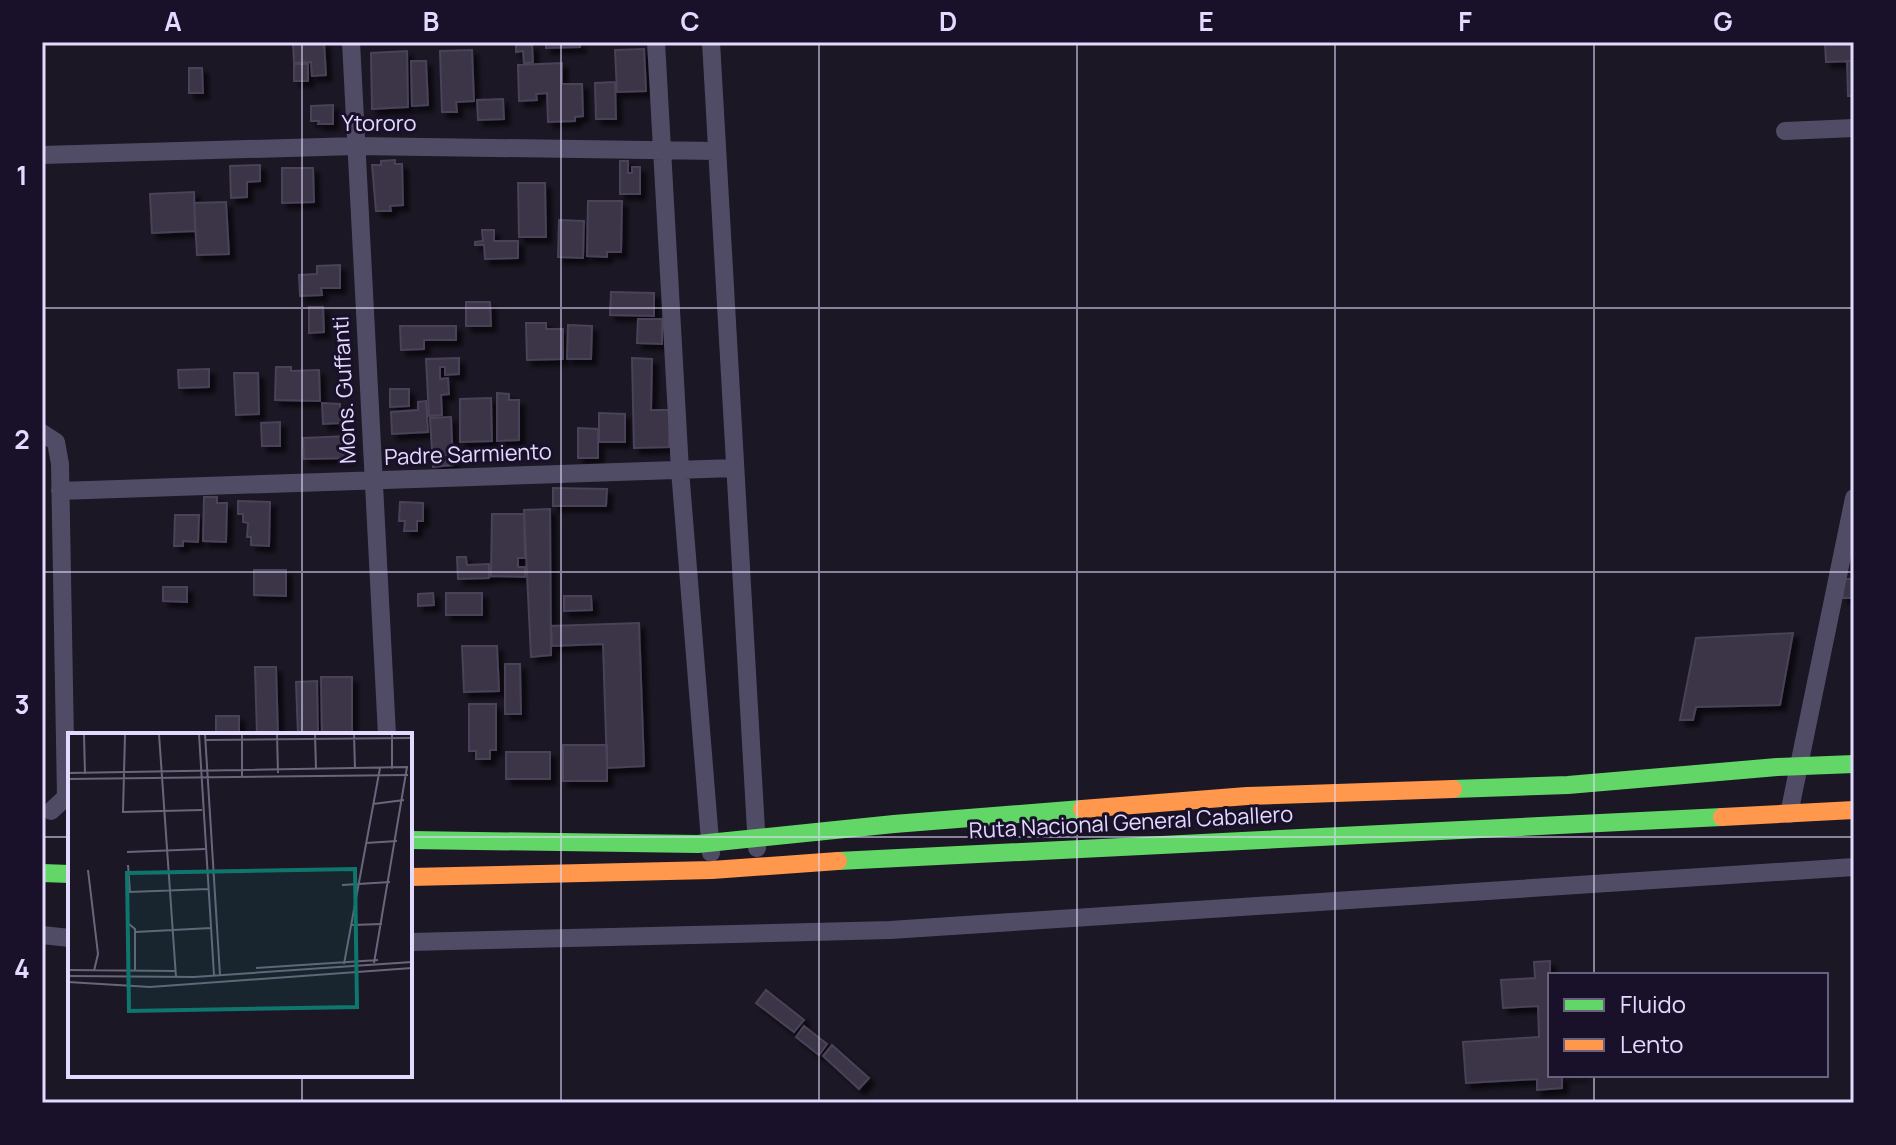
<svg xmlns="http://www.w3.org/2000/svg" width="1896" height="1145" font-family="Manrope,sans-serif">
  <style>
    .building { fill: #3a3546; stroke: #494258; stroke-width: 2; filter: url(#shadow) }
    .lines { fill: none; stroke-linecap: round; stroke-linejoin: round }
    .street { stroke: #514c65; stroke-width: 18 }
    .fast { stroke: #63d668; stroke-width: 18 }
    .slow { stroke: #ff974d; stroke-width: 18 }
    .grid { fill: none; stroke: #e3daff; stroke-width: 2; stroke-opacity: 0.55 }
    .labels { text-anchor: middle; stroke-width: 6; stroke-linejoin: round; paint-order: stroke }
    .street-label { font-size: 22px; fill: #e3daff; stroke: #19112a }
    .inset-road { fill: none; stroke: #6b657c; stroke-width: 2 }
    .view { fill: #0f766e; fill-opacity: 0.15; stroke: #0f766e; stroke-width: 4 }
    .inset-edge { fill: none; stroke: #e3daff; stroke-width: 4 }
    .neatline { fill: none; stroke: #e3daff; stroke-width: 3 }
    .grid-label { font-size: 26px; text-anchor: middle; font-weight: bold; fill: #e3daff }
  </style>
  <defs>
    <filter id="shadow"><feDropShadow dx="5.5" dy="5.5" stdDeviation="2" flood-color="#0009"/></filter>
  </defs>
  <rect width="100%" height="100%" fill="#1b1724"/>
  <path class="building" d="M293 42H324L326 75 312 76 311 62 294 63Z
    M546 42H580V47L546 48Z
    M1825 42H1854V61L1826 62Z
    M516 45H532L533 62 524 63 523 51 516 52Z
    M644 49 646 91 617 92 615 50Z
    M472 50 474 101 456 102 457 112H442L440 51Z
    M407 51 408 107 372 109 371 53Z
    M411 61H426L428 105 412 106Z
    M1847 61H1854V96H1848Z
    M562 63V84H582L583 116 575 117V121L548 122 547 93 536 94 537 100 519 101 518 65Z
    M294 64H308V81H294Z
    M189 68H202L203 93H189Z
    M615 82 616 119H596L595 83Z
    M503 99 504 119 478 120 477 100Z
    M333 105V124H318L319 121H311V106Z
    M395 160V164H402L403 205 390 206 391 211H376L372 165H381V161Z
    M620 161H628V173H632V167H640V194H620Z
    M260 165V181L247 182V197L231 198 230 166Z
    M282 168H313L314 202 282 203Z
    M518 183H545L546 237H519Z
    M194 192 195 231 152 233 150 194Z
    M588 201H622L621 252H607V257L587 256Z
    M226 202 229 254 197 255 194 203Z
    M559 220 584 221 583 258 558 257Z
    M482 230H494V241H518V258L485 259 484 245H475V242L483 241Z
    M340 265V288H321L322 295 300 296 299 275 317 274V266Z
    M611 292 654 293V316L610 315Z
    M466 302H490L491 326H466Z
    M309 307H323L324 332 309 333Z
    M638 319H662V344L637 343Z
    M526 323H546V329H563V359L527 360Z
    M568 325 592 326 591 359H567Z
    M400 326H456V340H424V349L401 350Z
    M459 358V374L445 375V367H440V379L448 378 449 394 441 395 442 415 429 416 426 359Z
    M632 358 652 359 651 410H669V447L634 448Z
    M276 367H291V371L319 370 320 401 275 400Z
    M209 369V387L179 388 178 370Z
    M234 373H258L259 414 236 415Z
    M390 389H409V406L390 407Z
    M497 393 509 394V400H519V440L497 441Z
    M491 398 492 441 460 442V399Z
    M426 401 428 432 392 434 391 412 418 410V402Z
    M322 403 340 404 341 423 323 424Z
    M599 413 625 414V442H599Z
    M451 417 453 465 433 467 430 418Z
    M280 422V446H262L261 423Z
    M578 428 598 429V458H578Z
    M350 436 351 458 304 459 303 438Z
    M553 488 607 489 606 506H553Z
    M204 497H217V503H227L226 542 203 541Z
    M238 501 270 502 269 546 251 545V537H247L248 523 243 522V514H238Z
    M400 502 423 503V521H417V531H404L405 521H399Z
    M550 509 551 655 531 657 524 510Z
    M492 514H524L525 558H518V567H525V577L491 576Z
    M175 515H199L198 542 183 541V546H174Z
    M457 557H466L467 565 489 564V578L458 579Z
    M254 570H286V596L254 595Z
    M1842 579H1854V598H1843Z
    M163 587H187V602L163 601Z
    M433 593 434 605 418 606V594Z
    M446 593H482V615H446Z
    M564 596H591L592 610 564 611Z
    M639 623 644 766 607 768 603 644 552 646 551 626Z
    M1793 633 1780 705 1696 707 1693 720H1680L1696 638Z
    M462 646H497L499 691 464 692Z
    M505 664H520L521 714H505Z
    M255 667H276L278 735H257Z
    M321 677H352V735H322Z
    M317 681 318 735H298L296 682Z
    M469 704H496V750H490V759H476V751H469Z
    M216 716H239V735H216Z
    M563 745H607V781H563Z
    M506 752H550V779H506Z
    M1550 961V1075H1585L1562 1076V1088L1537 1090V1079L1466 1083 1463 1042 1539 1037 1538 1006 1503 1008 1501 980 1535 978 1534 962Z
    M766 990 804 1020 794 1032 756 1003Z
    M804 1026 827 1044 819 1055 796 1037Z
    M832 1045 869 1078 859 1089 823 1056Z"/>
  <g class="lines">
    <path class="street" d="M351 42 387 735
      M656 42 680 470 711 853
      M711 42 757 848
      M1785 131 1854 128
      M42 155 356 146 717 151
      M42 433 56 442 60 464 66 797 51 811
      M60 491 734 468
      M1789 814 1854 498
      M42 935 70 938
      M410 942 890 930 1854 867"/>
    <path class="fast" d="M1453 789 1568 785 1777 767 1854 764
      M410 840 698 844 894 824 1082 809
      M838 861 1722 817
      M42 873 70 874"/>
    <path class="slow" d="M1082 809 1247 796 1453 789
      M1722 817 1854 810
      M410 877 712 870 838 861"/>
  </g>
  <path class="grid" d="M302 42V735M561 42V1103M819 42V1103M1077 42V1103M1335 42V1103M1594 42V975M42 308H1854M42 572H1854M42 837H70M410 837H1854M302 1075V1103M1594 1075V1103"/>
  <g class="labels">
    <g class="street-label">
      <text x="379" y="131">Ytororo</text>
      <text transform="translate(344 390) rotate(-93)" y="8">Mons. Guffanti</text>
      <text transform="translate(468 454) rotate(-2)" y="8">Padre Sarmiento</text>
      <text transform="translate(1131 822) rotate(-3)" y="8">Ruta Nacional General Caballero</text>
    </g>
  </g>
  <g transform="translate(68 733)">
    <rect width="344" height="344" fill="#1b1724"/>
    <path class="inset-road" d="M16 1 17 41M57 1 55 79 134 77M91 1 108 244M131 1 146 242M137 1 152 242M209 1 210 40M247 1 248 36M286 1 287 36M324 1V36M137 7 344 5M0 40 339 34 306 230M174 45V1M0 46 340 42M305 71 336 67M298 110 329 108M59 119 137 116M60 132 62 159 140 156M20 137 30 221 26 238M274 152 322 149M61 191 67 196V237M284 192 314 191M67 199 143 195M276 231 312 35M188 235 310 227M0 237 107 238M0 243 126 244 344 229M0 249 82 254 344 235"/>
    <path class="view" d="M287 136 289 274 61 278 59 140Z"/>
    <rect width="344" height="344" class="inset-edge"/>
  </g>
  <rect width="1896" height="1145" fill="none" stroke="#19112a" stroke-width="88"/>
  <rect x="1548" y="973" width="280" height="104" fill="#19112a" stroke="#6a617f" stroke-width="2"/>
  <rect x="1564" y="999" width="40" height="12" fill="#63d668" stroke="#6a617f" stroke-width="2"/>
  <text x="1620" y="1013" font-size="24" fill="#e3daff">Fluido</text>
  <rect x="1564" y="1039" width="40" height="12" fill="#ff974d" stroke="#6a617f" stroke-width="2"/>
  <text x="1620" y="1053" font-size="24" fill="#e3daff">Lento</text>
  <rect x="44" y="44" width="1808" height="1057" class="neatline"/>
  <g class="grid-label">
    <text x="173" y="31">A</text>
    <text x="431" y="31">B</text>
    <text x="690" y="31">C</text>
    <text x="948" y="31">D</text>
    <text x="1206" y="31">E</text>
    <text x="1465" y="31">F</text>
    <text x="1723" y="31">G</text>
    <text x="22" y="185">1</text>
    <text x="22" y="449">2</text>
    <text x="22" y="714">3</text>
    <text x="22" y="978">4</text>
  </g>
</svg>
